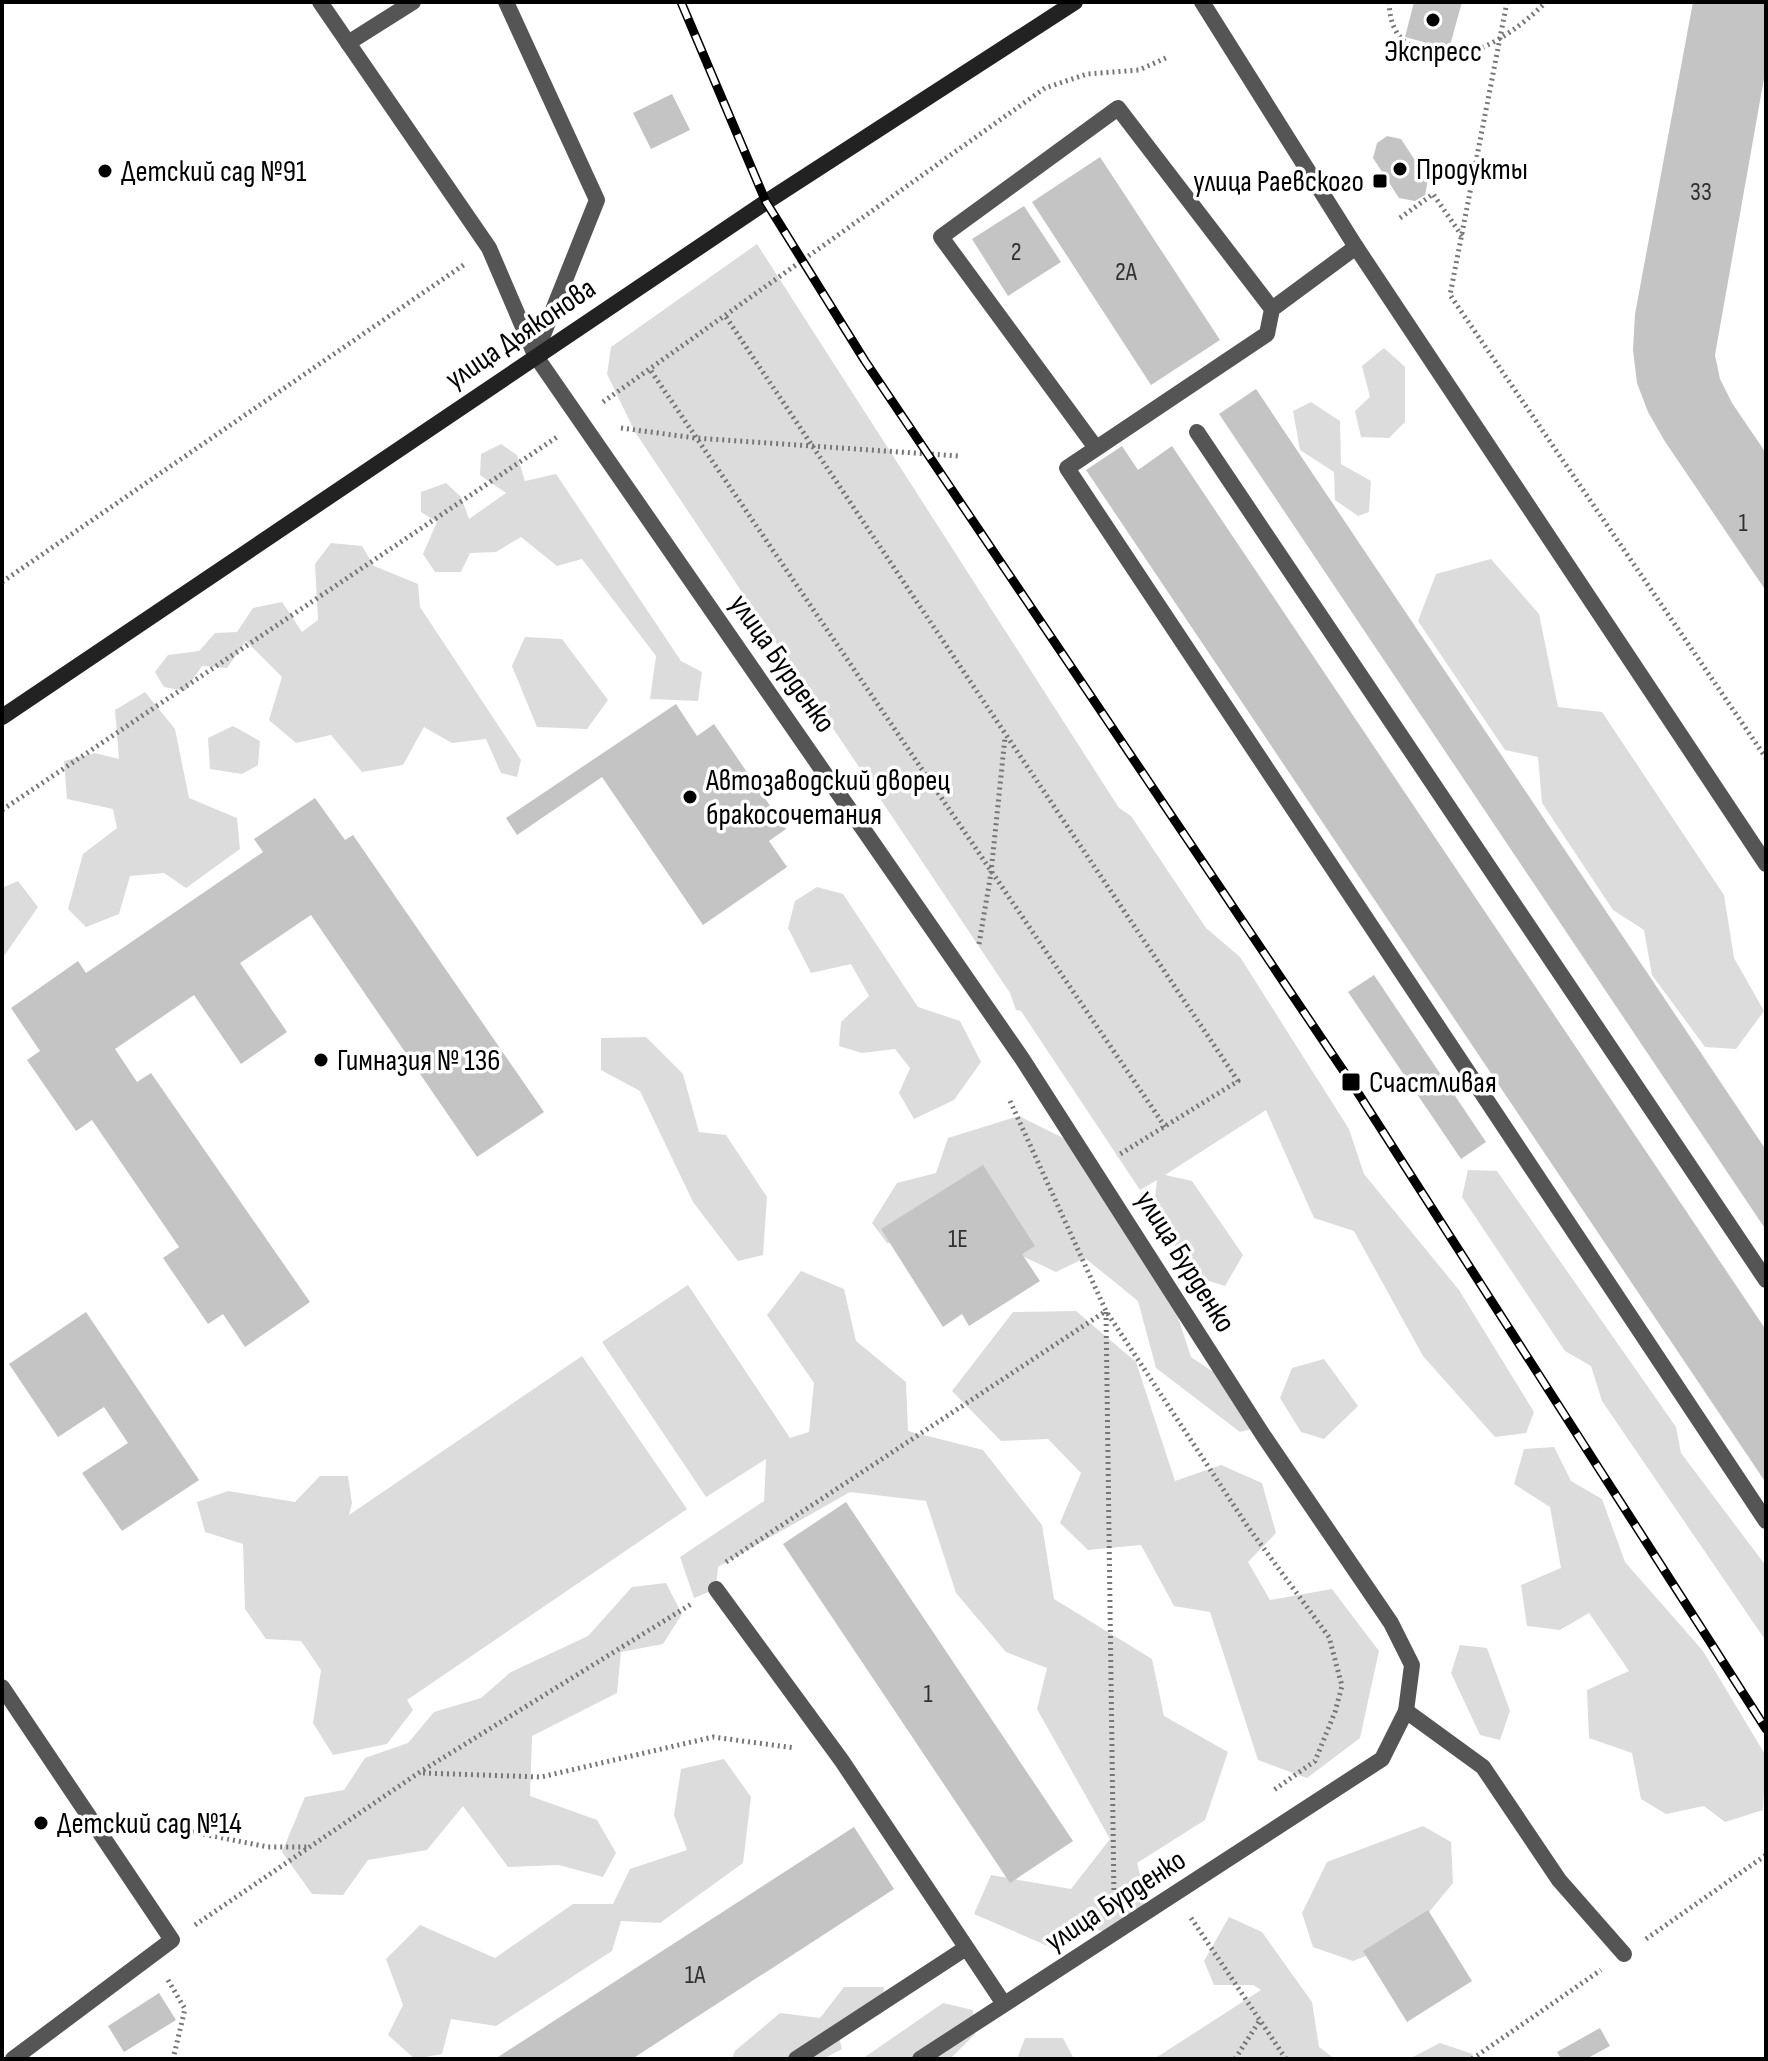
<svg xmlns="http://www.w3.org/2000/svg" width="1768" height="2061" font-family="'Sofia Sans Condensed',sans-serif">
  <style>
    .green { fill: #dcdcdc }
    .building { fill: #c4c4c4 }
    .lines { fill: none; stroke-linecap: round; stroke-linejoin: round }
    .path { stroke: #777; stroke-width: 5; stroke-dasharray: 2 4; stroke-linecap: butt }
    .service { stroke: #555; stroke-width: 16 }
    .minor { stroke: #555; stroke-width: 16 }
    .tertiary { stroke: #555; stroke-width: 16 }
    .secondary { stroke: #222; stroke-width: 16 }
    .rail-casing { stroke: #000; stroke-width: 9 }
    .rail { stroke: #fff; stroke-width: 6; stroke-dasharray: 18; stroke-linecap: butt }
    .poi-dot { fill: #000; stroke: #fff; stroke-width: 3 }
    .labels { text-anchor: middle; stroke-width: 7; stroke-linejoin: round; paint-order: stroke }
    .number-label { font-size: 26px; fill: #313131 }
    .poi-label { font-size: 30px; fill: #000; stroke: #fff; text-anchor: start }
    .street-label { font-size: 30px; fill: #000; stroke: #fff }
  </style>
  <rect width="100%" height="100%" fill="#fff"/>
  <path class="green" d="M757 244 1119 808 1131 816 1206 928 1240 957 1349 1129 1364 1174 1459 1290 1534 1412 1526 1433 1495 1437 1423 1356 1354 1231 1314 1218 1266 1110 1165 1175 1192 1181 1243 1255 1225 1286 1199 1278 1153 1216 1157 1180 1140 1190 1021 1011 1016 1010 1010 993 635 432 607 374 611 347Z
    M1384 348 1405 367V422L1389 438 1361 437 1355 411 1370 397 1362 366Z
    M1311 402 1340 421 1341 464 1371 481 1369 512 1358 516 1335 500 1334 472 1300 450 1293 411Z
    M501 444 517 455 525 481 556 474 681 661 702 672 698 701 650 699 656 656 582 559 557 566 521 537 496 552 470 553 461 572H435L423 554 437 522 421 512V492L446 483 461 497 469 519 506 493 480 475 481 454Z
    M331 543 362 546 374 566 418 584 420 607 521 760 517 777 501 773 486 739 452 743 424 727 403 765 362 772 331 735 296 743 269 720 282 677 246 641 227 668 202 666 185 691 164 687 155 672 168 655 199 651 215 633 237 632 253 608 282 602 302 632 318 620 315 564Z
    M1491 559 1539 614 1558 707 1602 712 1724 895 1734 958 1764 1011 1736 1049 1705 1047 1652 975 1644 930 1613 910 1542 803 1538 757 1505 750 1418 621 1436 574Z
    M525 637 562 639 608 700 587 729 537 727 512 666Z
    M145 692 175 729 189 798 237 818 240 849 186 888 164 873 130 876 119 914 86 927 68 909 83 854 117 828 113 809 67 799 64 761 95 753 119 759 115 710Z
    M233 726 260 741 258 765 242 774 210 769 208 738Z
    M18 881 38 907 2 959V888Z
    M817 887 843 894 918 1007 960 1021 981 1062 954 1100 914 1119 899 1093 910 1068 895 1049 862 1053 839 1046 841 1022 869 996 851 964 811 973 788 928 795 901Z
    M646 1037 683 1074 699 1132 726 1135 767 1197 763 1255 738 1261 693 1202 640 1091 601 1070V1038Z
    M1019 1116 1065 1139 1163 1272 1191 1357 1240 1390 1258 1427 1240 1432 1156 1368 1138 1301 1085 1258 1056 1272 1018 1254 926 1241 887 1243 872 1223 897 1183 936 1173 948 1138Z
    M1468 1170 1497 1171 1676 1427 1681 1453 1766 1566V1641L1602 1401 1591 1366 1565 1351 1462 1197Z
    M801 1271 844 1289 856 1341 906 1382 908 1431 983 1450 1042 1525 1054 1599 1152 1659 1164 1716 1228 1752 1205 1820 1137 1863 1149 1909 1111 1935 1080 1923 1050 1947 974 1914 991 1875 1071 1889 1110 1839 1037 1709 1047 1668 1006 1652 956 1593 926 1501 850 1492 718 1567 716 1589 694 1598 680 1557 764 1501 766 1459 706 1497 602 1342 688 1285 790 1438 809 1432 814 1383 767 1315Z
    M1076 1311 1136 1362 1175 1481 1221 1465 1262 1483 1276 1533 1248 1562 1270 1600 1332 1589 1379 1651 1360 1738 1307 1778 1258 1760 1210 1612 1174 1606 1141 1545 1088 1550 1060 1523 1081 1473 1048 1439 1001 1441 952 1391 1013 1312Z
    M582 1356 687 1509 407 1700 413 1710 387 1744 333 1755 313 1723 321 1670 301 1641 266 1639 245 1609 243 1544 205 1532 197 1502 228 1491 295 1502 320 1476H348L352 1503 349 1515Z
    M1324 1359 1358 1406 1324 1439 1301 1432 1280 1398 1292 1368Z
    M1554 1447 1571 1481 1602 1499 1625 1562 1703 1651 1766 1756 1763 1810 1725 1822 1704 1806 1666 1814 1641 1799 1632 1753 1589 1738 1587 1690 1629 1671 1589 1613 1560 1630 1527 1626 1521 1585 1561 1568 1550 1507 1514 1484 1524 1449Z
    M666 1583 682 1614 663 1644 621 1652 617 1693 532 1736 530 1796 597 1820 616 1853 603 1877 559 1865 508 1867 463 1806 427 1850 368 1860 343 1895 312 1894 282 1852 305 1797 344 1790 365 1758 408 1743 434 1712 481 1698 511 1672 588 1636 632 1587Z
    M1460 1645 1487 1648 1510 1711 1500 1740 1480 1735 1451 1673Z
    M724 1759 751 1797 743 1863 660 1923 621 1921 612 1951 496 2026 451 2019 442 2054 415 2059 388 2035 403 2005 386 1959 420 1925 495 1958 573 1904H613L630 1869 687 1850 674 1815 681 1769Z
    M1423 1826 1451 1842 1453 1883 1406 1940 1353 1961 1313 1947 1302 1913 1327 1862Z
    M1229 1917 1262 1932 1312 2002 1319 2047 1335 2059H1154L1261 1990 1253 1985H1214L1204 1961Z
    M844 1987H884L881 2014 836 2024 842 2049 823 2059H732L735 2051 780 2013 820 2018Z
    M943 2003 973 2010 975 2034 950 2059H862Z
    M1025 2038H1063L1074 2059H1017Z
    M1440 2043 1473 2054 1471 2059H1409Z"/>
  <path class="building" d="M1414 2H1462L1449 49 1405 37Z
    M1693 2H1766V67L1715 355 1720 379 1732 403 1766 453V591L1664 440 1648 412 1637 383 1633 350 1635 314Z
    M672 94 690 130 651 149 633 113Z
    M1387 136 1401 139 1428 180 1425 195 1415 201 1399 198 1373 158 1377 143Z
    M1100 157 1220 340 1151 385 1032 202Z
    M1024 206 1061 262 1008 296 972 239Z
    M1256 389 1766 1150V1230L1219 414Z
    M1122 446 1138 470 1172 446 1766 1330V1483L1086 470Z
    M676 704 697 736 714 724 786 829 769 841 787 867 703 925 602 777 517 835 506 818Z
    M315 798 345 840 353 835 544 1112 477 1157 311 915 240 963 287 1032 241 1064 194 995 115 1049 137 1082 151 1073 310 1302 245 1347 223 1314 208 1324 163 1258 179 1247 92 1120 76 1131 27 1060 40 1051 11 1008 78 961 86 973 263 852 254 839Z
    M1374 975 1486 1142 1461 1159 1348 992Z
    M983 1165 1035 1246 1022 1254 1040 1281 969 1326 962 1314 943 1327 881 1229Z
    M86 1312 199 1480 122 1531 82 1473 128 1443 104 1407 58 1437 9 1364Z
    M846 1502 1073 1841 1010 1883 783 1544Z
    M854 1827 894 1889 632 2059H495Z
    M1428 1910 1472 1981 1407 2022 1363 1951Z
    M159 1993 176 2020 124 2052 108 2026Z
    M1600 2028 1610 2046 1586 2059H1561L1557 2052Z"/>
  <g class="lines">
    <path class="path" d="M1389 2C1390 23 1395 37 1414 48 1458 74 1515 33 1546 2
      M1507 2 1450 295 1766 758
      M1400 218 1433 194 1462 236
      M726 317 1238 1081 1117 1156
      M651 371 1166 1128
      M603 402 1045 88 1087 74 1139 70 1168 57
      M621 428 695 438 958 456
      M2 582 465 264
      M2 810 557 437
      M979 944 991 873 1005 737
      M1010 1101 1106 1311 1248 1527 1329 1637 1342 1686 1335 1712 1315 1761 1274 1790
      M1106 1312 1114 1898
      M726 1562 1106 1311
      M423 1773 541 1777 713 1737 795 1748
      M127 1819 268 1847H310
      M1191 1918 1286 2059
      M195 1925 420 1772 693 1603
      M1646 1939 1766 1855
      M168 1980 185 2009 173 2059
      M1235 2059 1260 2020
      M1472 2059 1601 1970"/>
    <path class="service" d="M506 2 597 200 535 355
      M348 43 413 2
      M1272 309 1267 334 1067 468 1766 1521
      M1197 432 1766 1280
      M1096 448 941 237 1118 108 1272 309 1356 247
      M716 1589 842 1761 1004 2004
      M2 1687 172 1940 13 2059
      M1406 1711 1483 1767 1559 1880 1624 1954
      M796 2059 966 1948"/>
    <path class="minor" d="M320 2 489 248 535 355 1023 1060 1263 1435 1391 1623 1412 1665 1406 1711 1382 1759 920 2059"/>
    <path class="tertiary" d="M1202 2 1356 247 1766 864"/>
    <path class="secondary" d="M2 717 766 202 1075 2"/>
    <defs>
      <path id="rail" d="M681 2 766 202 865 361 1351 1082 1766 1729"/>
    </defs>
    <use href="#rail" class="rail-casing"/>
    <use href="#rail" class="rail"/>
  </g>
  <g class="poi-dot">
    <circle cx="1433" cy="20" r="8"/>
    <circle cx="1400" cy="169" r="8"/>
    <circle cx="105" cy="171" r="8"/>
    <rect x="1372" y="173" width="16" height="16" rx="4"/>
    <circle cx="690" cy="797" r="8"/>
    <circle cx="321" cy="1060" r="8"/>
    <rect x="1341" y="1072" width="20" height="20" rx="4"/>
    <circle cx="41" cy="1823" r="8"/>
  </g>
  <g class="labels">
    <g class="number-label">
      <text x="1701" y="200">33</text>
      <text x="1016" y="260">2</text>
      <text x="1126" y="280">2А</text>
      <text x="1743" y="531">1</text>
      <text x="958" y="1247">1Е</text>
      <text x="928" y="1702">1</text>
      <text x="695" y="1983">1А</text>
    </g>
    <g class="poi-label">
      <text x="1433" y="61" text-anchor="middle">Экспресс</text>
      <text x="1416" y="179">Продукты</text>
      <text x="121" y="181">Детский сад №91</text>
      <text x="1364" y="191" text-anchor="end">улица Раевского</text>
      <text x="706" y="790">Автозаводский дворец<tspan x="706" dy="34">бракосочетания</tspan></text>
      <text x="337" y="1070">Гимназия № 136</text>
      <text x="1369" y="1092">Счастливая</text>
      <text x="57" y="1833">Детский сад №14</text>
    </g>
    <g class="street-label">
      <text transform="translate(520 333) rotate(-34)" y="10">улица Дьяконова</text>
      <text transform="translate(783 663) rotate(55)" y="10">улица Бурденко</text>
      <text transform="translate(1186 1261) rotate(58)" y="10">улица Бурденко</text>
      <text transform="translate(1115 1900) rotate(-33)" y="10">улица Бурденко</text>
    </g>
  </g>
  <rect width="1768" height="2061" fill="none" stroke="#000000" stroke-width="8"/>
</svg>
